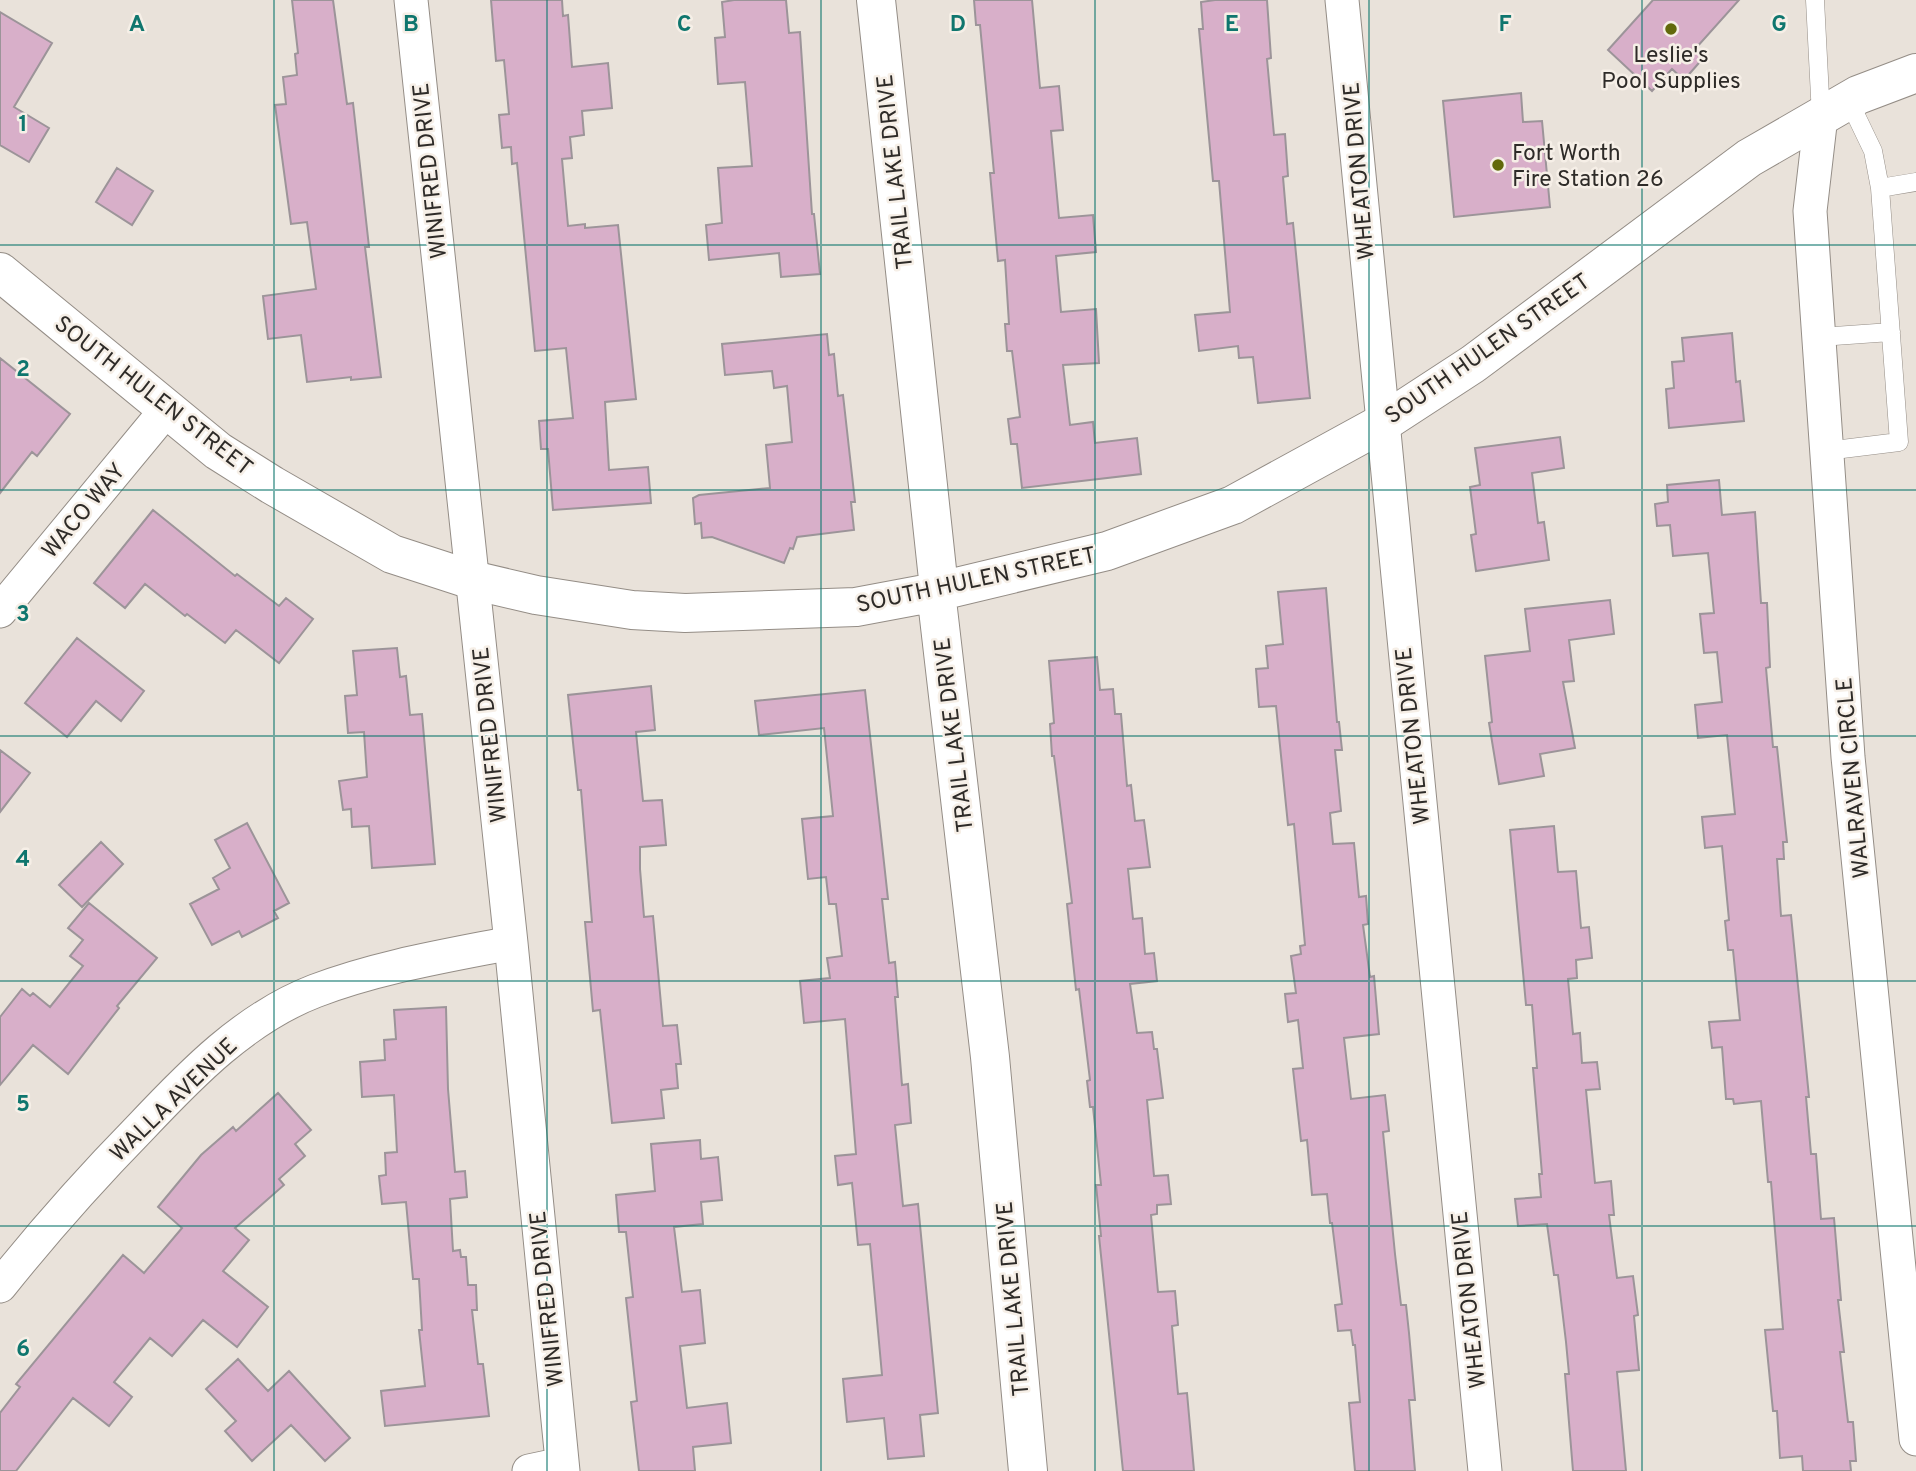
<svg xmlns="http://www.w3.org/2000/svg" width="1916" height="1471" font-family="Overpass,sans-serif">
  <style>
    .building { fill: #d8afc9; stroke: #9c9499; stroke-width: 2 }
    .lines { fill: none; stroke-linecap: round; stroke-linejoin: round }
    .lane-casing { stroke: #948d86; stroke-width: 19 }
    .street-casing { stroke: #948d86; stroke-width: 35 }
    .secondary-casing { stroke: #948d86; stroke-width: 40 }
    .lane { stroke: #fff; stroke-width: 18 }
    .street { stroke: #fff; stroke-width: 33 }
    .secondary { stroke: #fff; stroke-width: 38 }
    .grid { fill: none; stroke: #0f766e; stroke-width: 2; stroke-opacity: 0.55 }
    .poi-dot { fill: #62690b; stroke: #f6efe7; stroke-width: 2.5 }
    .labels { text-anchor: middle; stroke-width: 5; stroke-linejoin: round; paint-order: stroke }
    .poi-label { font-size: 23px; fill: #2e2b28; stroke: #f6efe7 }
    .street-label { font-size: 23px; fill: #2e2b28; stroke: #f6efe7 }
    .grid-label { font-size: 23px; text-anchor: middle; font-weight: bold; fill: #0f766e; stroke: #f6efe7; stroke-width: 5; stroke-linejoin: round; paint-order: stroke }
  </style>
  <rect width="100%" height="100%" fill="#e9e2da"/>
  <path class="building" d="M292 0H333L347 104 353 103 369 247H365L381 377 351 380V377L307 382 301 335 268 339 263 296 316 289 307 222 291 224 275 105 286 104 283 77 297 75 295 54 298 53Z
    M491 0H562L563 16 568 15 572 67 608 63 612 108 582 111 584 135 570 137 572 158 562 159 568 226 585 224V228L618 225 636 399 605 402 609 470 648 467 651 503 553 510 548 449H541L539 421 573 418 566 348 535 351 517 163 512 164 511 147 502 148 499 115 509 114 504 60 496 61Z
    M734 0H786L789 33 800 32 812 214H814L820 274 781 277 779 253 709 260 706 225 722 223 718 168 752 166 745 82 718 84 715 38 725 37 722 2Z
    M974 0H1032L1040 88 1059 86 1063 130 1051 131 1059 218 1093 215 1096 252 1056 256 1061 312 1096 309 1099 363 1063 365 1070 425 1093 422 1095 443 1137 438 1141 474 1022 488 1017 444H1011L1008 419 1020 417 1012 351H1007L1005 324H1009L1005 260 998 261 990 173H994L980 25H976Z
    M1215 0H1267L1271 58 1267 59 1274 135 1285 134 1288 176 1283 177 1287 224 1293 223 1310 398 1258 403 1253 357 1239 358 1238 346 1199 351 1195 315 1230 312 1219 181H1213L1199 29H1203L1201 2Z
    M1653 0H1739L1696 48 1705 56 1684 80 1672 69 1652 91 1608 50Z
    M0 12 52 43 14 107 49 128 29 162 0 145Z
    M1521 93 1523 122 1542 121 1550 207 1454 217 1443 101Z
    M117 168 153 191 132 225 96 202Z
    M1732 333 1736 382 1740 381 1744 421 1669 428 1666 389 1674 388 1672 362 1684 361 1682 338Z
    M827 334 829 355 834 354 838 396 843 395 855 502H851L854 530 797 537 793 549 790 548 784 563 712 537 702 538 701 523 695 524 693 498 699 495 770 488 766 445 792 442 787 386 774 388 772 371 725 375 722 344Z
    M0 358 70 414 37 456 32 452 0 493Z
    M1560 437 1564 468 1532 473 1538 523 1544 522 1549 560 1476 571 1471 535 1476 534 1470 487 1480 485 1475 448Z
    M1719 480 1722 515 1755 512 1761 603H1767L1770 667 1766 668 1773 747H1777L1787 842H1783L1784 859H1777L1781 916 1791 915 1809 1097H1806L1811 1154H1816L1821 1219 1834 1218 1841 1300H1838L1844 1352H1840L1848 1422H1853L1856 1461H1850L1851 1471H1803L1802 1456 1780 1458 1777 1411H1773L1765 1330 1783 1329 1771 1182H1768L1761 1101 1734 1104 1733 1099H1726L1722 1047 1712 1048 1709 1022 1740 1020 1733 950H1728L1725 921 1729 920 1722 846 1705 848 1702 817 1735 814 1727 735 1698 738 1695 705 1722 702 1717 652 1704 653 1700 614 1714 613 1708 553 1673 556 1670 525 1657 526 1655 504 1668 502 1667 485Z
    M153 510 235 576 237 574 279 606 286 598 313 619 279 663 236 630 225 643 187 614 185 616 145 584 125 608 94 583Z
    M1326 588 1337 722H1339L1342 750H1335L1341 811 1330 813 1333 844 1354 843 1359 897 1366 896 1368 924 1363 925 1370 977 1374 976 1379 1034 1344 1038 1351 1099 1385 1095 1389 1131 1383 1132 1395 1254 1401 1305H1406L1409 1333 1415 1400H1409L1415 1471H1355L1349 1403 1360 1402 1355 1345H1353L1351 1330 1338 1331 1335 1305 1342 1304 1332 1223H1330L1327 1194 1312 1195 1307 1140 1301 1141 1293 1069 1303 1068 1298 1020 1288 1022 1285 994 1296 993 1291 956 1301 954 1300 946 1305 945 1294 824 1288 825 1276 706 1259 707 1256 669 1268 668 1266 646 1283 644 1278 592Z
    M1610 600 1614 634 1569 640 1574 681 1563 682 1575 748 1540 754 1544 776 1499 784 1489 723 1492 722 1485 656 1530 651 1525 609Z
    M77 638 144 691 121 721 96 701 67 737 25 703Z
    M397 648 400 677 406 676 410 715 422 714 435 864 372 868 369 826 352 827 351 809 343 810 339 781 367 777 364 732 348 733 345 696 357 695 353 651Z
    M1097 657 1100 690 1113 689 1115 714H1121L1127 786 1131 785 1135 821 1144 820 1150 867 1128 869 1133 919 1142 918 1145 954 1154 953 1157 981 1130 984 1137 1033 1152 1032 1154 1049H1157L1163 1098 1147 1100 1154 1176 1168 1175 1171 1204 1157 1205V1214L1151 1215 1158 1292 1175 1291 1178 1325 1172 1326 1178 1394 1187 1393 1194 1471H1123L1099 1236H1101L1096 1185H1101L1093 1107H1090L1087 1081 1090 1080 1079 989 1076 990 1067 904 1072 903 1054 756H1052L1050 724 1054 723 1049 661Z
    M651 686 655 730 636 732 643 801 662 800 666 845 640 847V869L644 917 653 916 663 1026 677 1025 681 1064H676L678 1088 661 1090 664 1118 612 1123 600 1010 593 1011 585 922H592L581 790H578L568 695Z
    M865 690 888 899H882L889 963 895 962 898 997H895L902 1085 908 1084 911 1123 895 1125 903 1206 918 1204 938 1413 920 1415 924 1456 888 1459 884 1418 847 1422 843 1379 882 1375 870 1244 858 1245 852 1183 838 1185 835 1156 856 1154 845 1019 804 1023 800 981 830 978 827 958 842 956 836 904H829L826 877 808 879 802 819 833 816 824 728 759 735 755 701Z
    M0 750 30 773 0 812Z
    M247 823 289 903 274 911 278 918 242 937 239 931 212 945 190 904 219 889 213 878 230 868 215 840Z
    M1554 826 1558 872 1576 871 1581 928 1589 927 1592 958 1576 960 1577 978 1568 979 1573 1034 1580 1033 1582 1063 1597 1062 1600 1089 1586 1090 1595 1183 1611 1181 1614 1215H1609L1617 1278 1633 1276 1638 1315 1634 1316 1639 1370 1617 1372 1626 1471H1573L1565 1374H1569L1566 1342 1558 1275H1554L1547 1224 1518 1226 1515 1199 1541 1197 1539 1174H1542L1533 1068H1537L1532 1005H1526L1510 830Z
    M101 842 123 864 82 907 59 885Z
    M89 903 157 958 117 1006 119 1008 68 1074 33 1045 0 1085V1017L22 989 30 996 33 993 50 1007 83 966 70 956 83 940 68 928Z
    M446 1007 448 1089 455 1172 465 1171 467 1197 450 1199 453 1251 460 1250 461 1257H466L468 1285H476L477 1310H472L478 1364H483L489 1416 385 1426 381 1391 425 1386 419 1330H422L419 1279H413L406 1202 382 1204 379 1176 386 1175 385 1153 397 1152 394 1095 362 1097 360 1062 385 1060 384 1040 396 1039 394 1010Z
    M278 1093 311 1130 295 1144 305 1156 279 1179 284 1185 235 1228 249 1240 223 1271 268 1307 237 1347 203 1320 172 1356 150 1338 114 1382 132 1397 109 1426 73 1398 16 1471H0V1413L20 1387 16 1384 123 1255 144 1273 182 1228 158 1207 201 1155 233 1127 236 1131Z
    M700 1140 701 1159 718 1157 722 1200 701 1202 703 1224 674 1227 682 1292 700 1290 705 1343 680 1346 687 1408 727 1403 731 1443 693 1447 695 1471H639L631 1402 637 1401 626 1298 633 1297 626 1232H619L616 1195 655 1191 651 1144Z
    M238 1359 268 1391 289 1371 350 1438 325 1461 291 1425 252 1461 225 1431 236 1421 206 1389Z"/>
  <g class="lines">
    <defs>
      <path id="lane" d="M1815 0 1821 116
        M1880 188 1916 182
        M1820 337 1891 332
        M1826 451 1899 442 1880 188 1873 151 1849 101"/>
      <path id="street" d="M411 0 511 943 563 1471
        M1342 0 1485 1471
        M1821 116 1810 211 1848 757 1916 1439
        M0 611 167 409
        M0 1286C44 1231 92 1177 141 1127 191 1074 245 1018 315 991 378 967 445 956 511 943
        M529 1471 562 1464"/>
      <path id="secondary" d="M876 0 938 579 936 592 990 1057 1028 1471
        M0 272 218 451 272 485 392 554 472 580 536 595 632 610 685 613 856 607 936 592 1107 551 1233 505 1381 424 1473 364 1749 158 1858 95 1916 73"/>
    </defs>
    <use href="#lane" class="lane-casing"/>
    <use href="#street" class="street-casing"/>
    <use href="#secondary" class="secondary-casing"/>
    <use href="#lane" class="lane"/>
    <use href="#street" class="street"/>
    <use href="#secondary" class="secondary"/>
  </g>
  <path class="grid" d="M274 0V1471M547 0V1471M821 0V1471M1095 0V1471M1369 0V1471M1642 0V1471M0 245H1916M0 490H1916M0 736H1916M0 981H1916M0 1226H1916"/>
  <g class="poi-dot">
    <circle cx="1671" cy="29" r="7"/>
    <circle cx="1498" cy="165" r="7"/>
  </g>
  <g class="labels">
    <g class="poi-label">
      <text x="1671" y="62">Leslie's<tspan x="1671" dy="26">Pool Supplies</tspan></text>
      <text x="1512" y="160" text-anchor="start">Fort Worth<tspan x="1512" dy="26">Fire Station 26</tspan></text>
    </g>
    <g class="street-label">
      <text transform="translate(429 171) rotate(-96)" y="8">WINIFRED DRIVE</text>
      <text transform="translate(1358 171) rotate(-95)" y="8">WHEATON DRIVE</text>
      <text transform="translate(894 172) rotate(-96)" y="8">TRAIL LAKE DRIVE</text>
      <text transform="translate(1487 348) rotate(-35)" y="8">SOUTH HULEN STREET</text>
      <text transform="translate(154 395) rotate(38)" y="8">SOUTH HULEN STREET</text>
      <text transform="translate(83 510) rotate(-50)" y="8">WACO WAY</text>
      <text transform="translate(976 579) rotate(-12)" y="8">SOUTH HULEN STREET</text>
      <text transform="translate(489 735) rotate(-96)" y="8">WINIFRED DRIVE</text>
      <text transform="translate(953 735) rotate(-97)" y="8">TRAIL LAKE DRIVE</text>
      <text transform="translate(1412 736) rotate(-96)" y="8">WHEATON DRIVE</text>
      <text transform="translate(1852 778) rotate(-95)" y="8">WALRAVEN CIRCLE</text>
      <text transform="translate(173 1099) rotate(-44)" y="8">WALLA AVENUE</text>
      <text transform="translate(546 1299) rotate(-96)" y="8">WINIFRED DRIVE</text>
      <text transform="translate(1012 1299) rotate(-95)" y="8">TRAIL LAKE DRIVE</text>
      <text transform="translate(1468 1300) rotate(-96)" y="8">WHEATON DRIVE</text>
    </g>
  </g>
  <g class="grid-label">
    <text x="137" y="31">A</text>
    <text x="411" y="31">B</text>
    <text x="684" y="31">C</text>
    <text x="958" y="31">D</text>
    <text x="1232" y="31">E</text>
    <text x="1505" y="31">F</text>
    <text x="1779" y="31">G</text>
    <text x="23" y="131">1</text>
    <text x="23" y="376">2</text>
    <text x="23" y="621">3</text>
    <text x="23" y="866">4</text>
    <text x="23" y="1111">5</text>
    <text x="23" y="1356">6</text>
  </g>
</svg>
